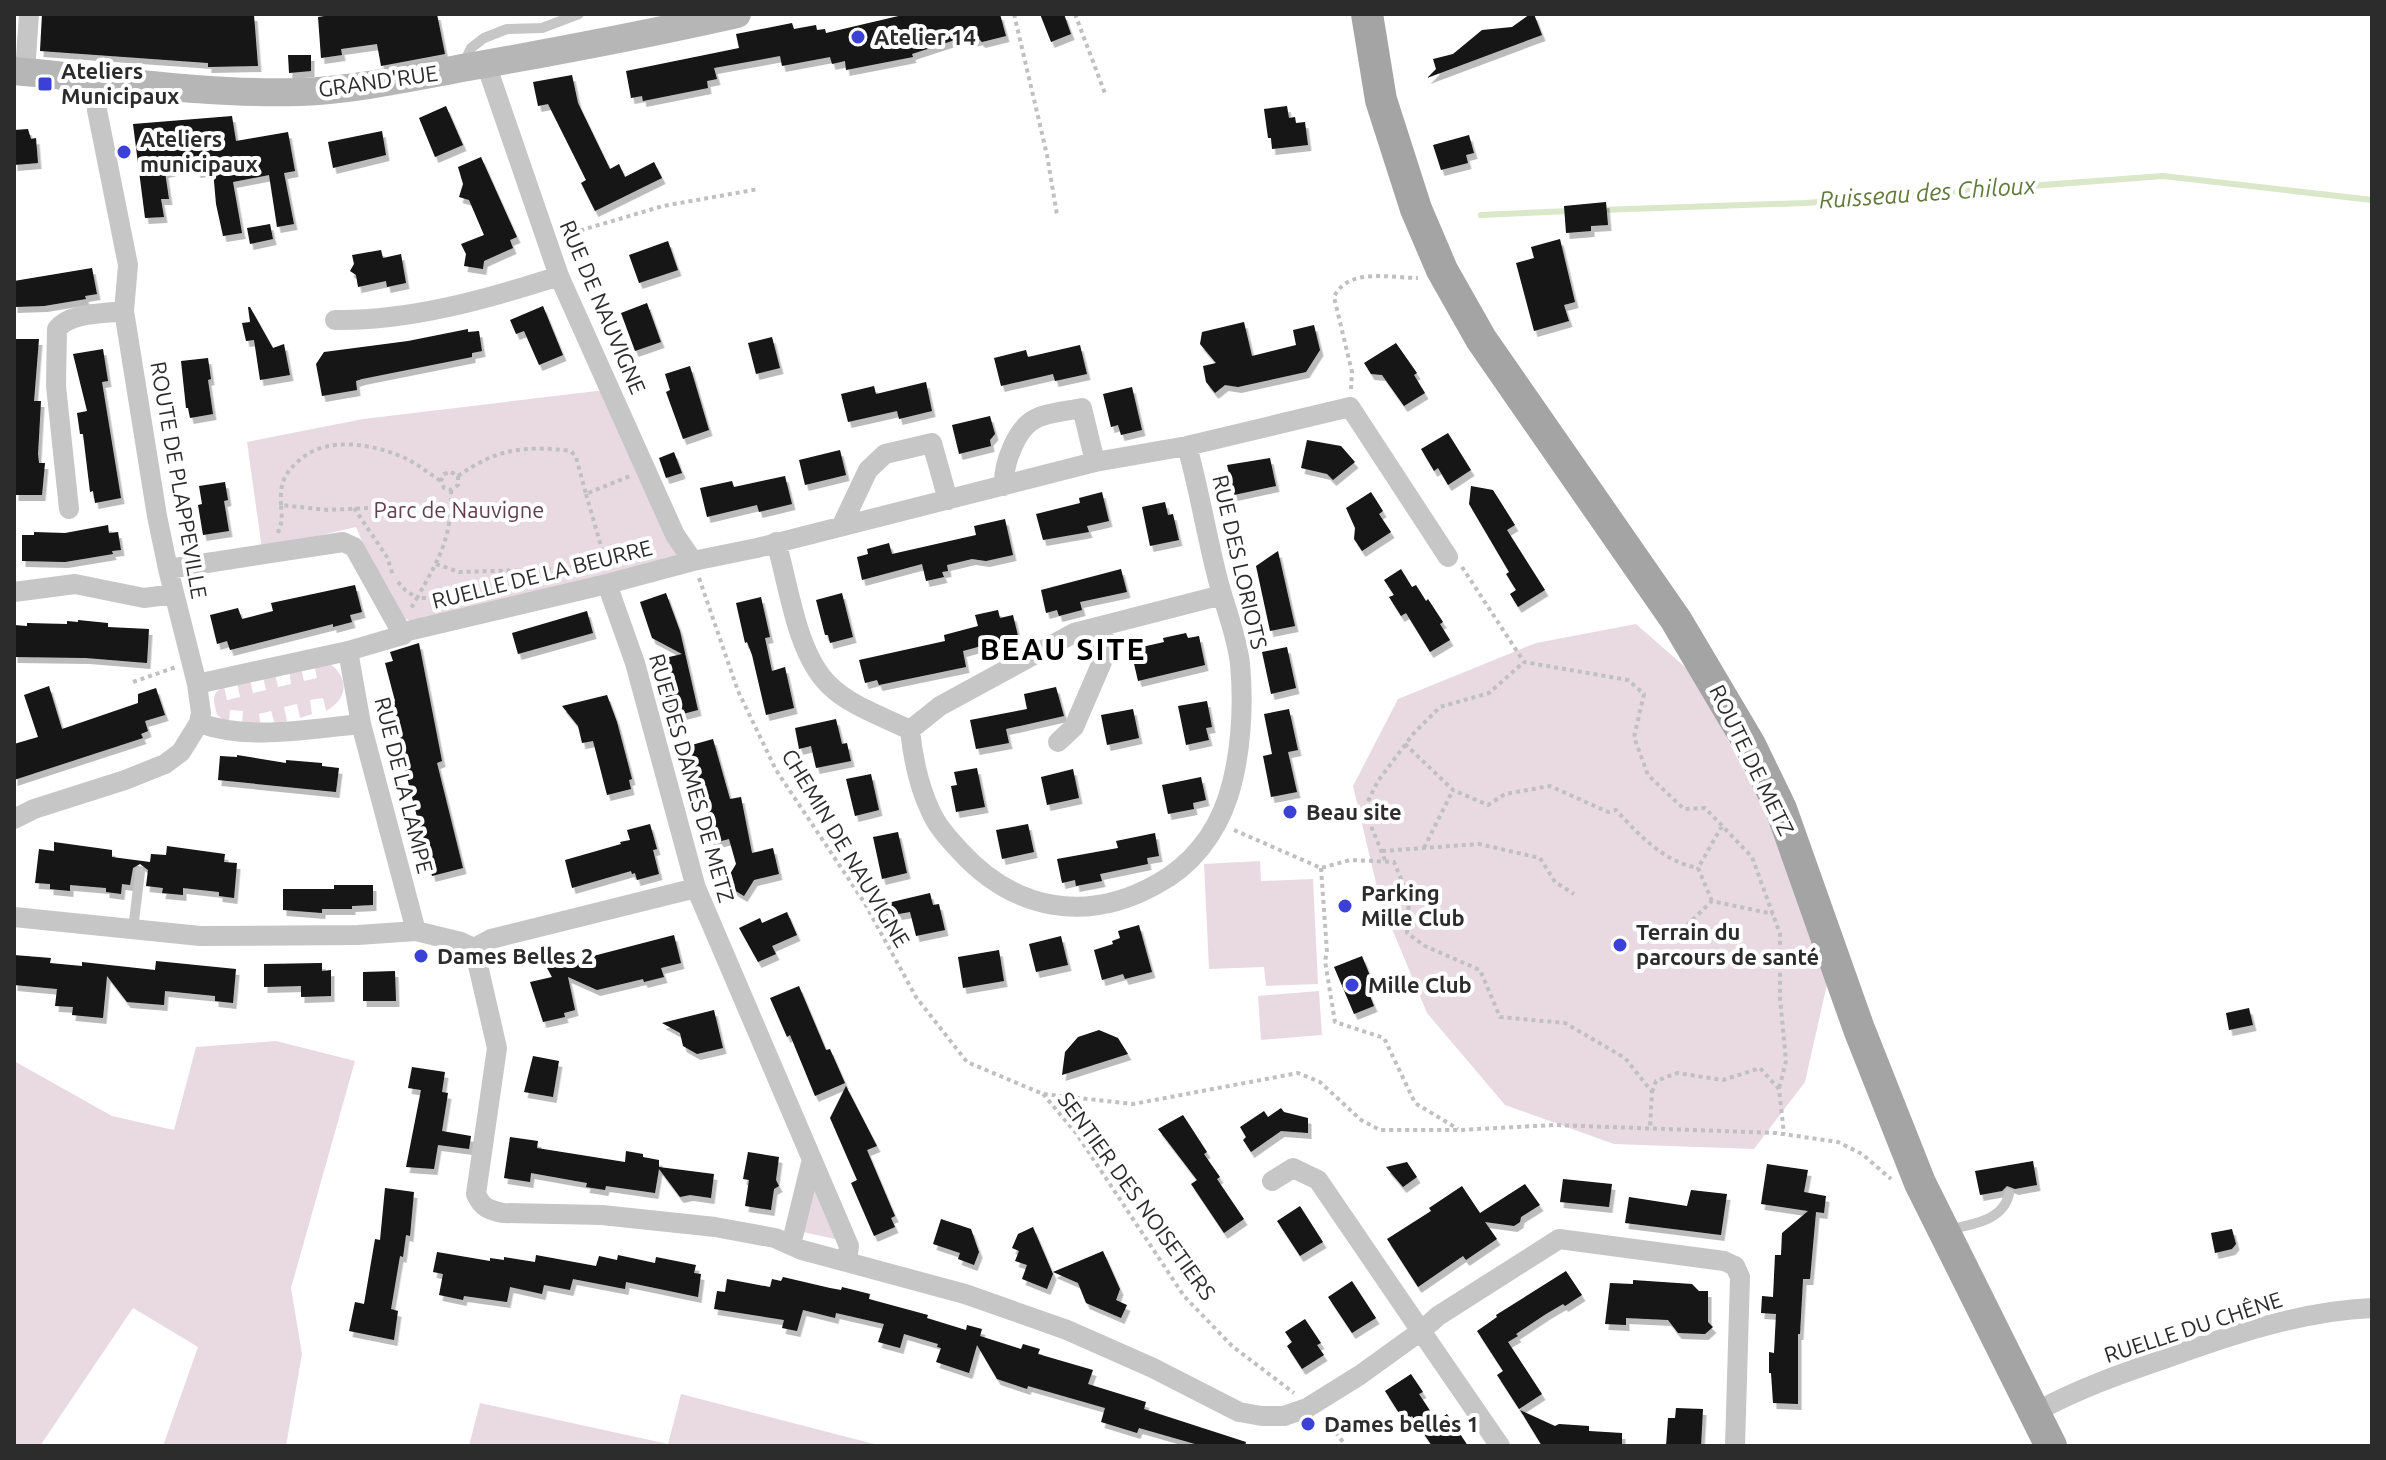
<svg xmlns="http://www.w3.org/2000/svg" width="2386" height="1460" font-family="Ubuntu,sans-serif">
  <style>
    .green { fill: #e9dae1 }
    .lines { fill: none; stroke-linecap: round; stroke-linejoin: round }
    .stream { stroke: #dae7c8; stroke-width: 6 }
    .building { fill: #131313; filter: url(#shadow) }
    .path { stroke: #c0c0c0; stroke-width: 4; stroke-dasharray: 4 4; stroke-linecap: butt }
    .lane { stroke: #c6c6c6; stroke-width: 10 }
    .street { stroke: #c6c6c6; stroke-width: 20 }
    .secondary { stroke: #b6b6b6; stroke-width: 28 }
    .primary { stroke: #a4a4a4; stroke-width: 32 }
    .poi-dot { fill: #3b41d6; stroke: #fff; stroke-width: 3 }
    .labels { text-anchor: middle; stroke-width: 8; stroke-linejoin: round; paint-order: stroke }
    .poi-label { font-size: 22px; font-weight: bold; fill: #2c2c2c; stroke: #fff; text-anchor: start }
    .street-label { font-size: 22px; fill: #2c2c2c; stroke: #fff }
    .park-label { font-size: 22px; fill: #633e4e; stroke: #fff }
    .water-label { font-size: 24px; font-style: italic; fill: #607a3c; stroke: #fff }
    .district-label { font-size: 30px; font-weight: bold; letter-spacing: 2px; fill: #000; stroke: #fff }
  </style>
  <defs>
    <filter id="shadow"><feDropShadow dx="3.5" dy="6" stdDeviation="0" flood-color="#0004"/></filter>
  </defs>
  <rect width="100%" height="100%" fill="#fff"/>
  <path class="green" d="M605 390 679 550 674 559 413 622 396 615 388 603 356 527 262 549 247 442 363 419Z
    M1636 624 1693 674 1761 803 1830 971 1805 1082 1754 1149 1614 1144 1505 1105 1427 1013 1380 900 1353 786 1398 699 1536 643Z
    M329 663C350 678 348 699 326 711L323 698 310 700 312 714 300 718 297 704 284 707 287 721 275 724 271 711 259 714 261 727 242 725 243 711 230 710 229 724 217 715C214 702 210 693 224 687L227 700 240 697 237 683 250 680 253 693 266 690 263 677 275 674 278 687 291 684 289 670 301 668 304 681 317 678 314 664Z
    M1260 861 1261 881 1313 879 1318 984 1266 986 1264 967 1209 969 1204 864Z
    M1319 991 1322 1035 1261 1040 1258 996Z
    M276 1041 355 1061 291 1288 302 1354 286 1446H163L198 1347 133 1308 40 1446H14V1061L112 1116 174 1130 196 1047Z
    M813 1190H817L839 1240 803 1232Z
    M681 1394 882 1446H469L480 1403 668 1444Z"/>
  <g class="lines">
    <path class="stream" d="M1600 210 1805 203 2163 176 2372 200
      M1481 215 1569 211"/>
  </g>
  <path class="building" d="M42 14 254 15 258 66 208 67V63L40 51Z
    M337 14H437L445 54 381 66 377 44 341 49 342 55 321 58 318 17Z
    M907 14H1000L1006 36 982 42 979 39 966 43 964 37 912 54 913 57 846 70 845 61 832 64 830 57 782 66 780 56 714 68 717 79 707 81 708 88 643 101 642 96 631 98 626 71 739 48 736 34 792 23 794 29 816 25 817 30 825 29 826 33Z
    M1040 14H1064L1071 34 1051 42Z
    M1530 14H1534L1542 35 1427 78 1436 69 1433 59 1453 54 1482 30 1512 27Z
    M288 55H311V71L289 73Z
    M572 75 578 103 610 169 619 164 625 177 654 162 662 178 595 211 581 183 586 180 548 104 538 106 533 82Z
    M446 106 463 145 435 157 419 118Z
    M1287 106 1289 118 1295 117 1296 123 1305 122 1308 145 1272 149 1271 138H1268L1264 109Z
    M232 116 236 141 288 132 295 171 284 173 294 224 277 227 269 175 233 182 242 233 223 236 216 204 213 170 197 172 195 165 165 172 169 199H161L164 217 145 218 133 124Z
    M28 129 31 139 36 138 38 163 14 165V130Z
    M382 131 386 155 333 168 328 142Z
    M1469 135 1474 153 1466 155 1468 163 1441 170 1433 145Z
    M481 157 517 237 510 240 513 248 484 261 483 269 464 266 466 254 461 244 484 235 469 200 459 197 463 184 458 167Z
    M1606 202 1608 225 1591 226V231L1566 233 1564 206Z
    M270 224 273 239 250 244 247 228Z
    M1560 239 1575 302 1564 305 1569 321 1534 331 1516 263 1534 258 1531 247Z
    M668 241 678 270 639 283 629 255Z
    M381 250 383 258 401 254 406 283 387 287 386 281 358 287 356 275 350 271 354 264 352 255Z
    M92 268 97 294 85 296 86 299 44 306 14 307V281Z
    M647 303 661 342 635 351 621 313Z
    M543 306 563 355 539 365 524 331 516 334 510 320Z
    M248 307H250L273 348 284 344 290 375 260 380 254 340 246 341 242 323 250 322Z
    M1244 322 1252 356 1296 345 1293 330 1314 325 1320 350 1306 372 1238 387 1225 385 1215 393 1206 382 1203 366 1216 363 1200 344 1202 332Z
    M468 329V332L479 331 482 351 472 353V357L362 379 356 381 357 390 322 396 316 364 324 352 408 341Z
    M772 337 780 368 756 374 748 343Z
    M14 339H39L34 401H41L38 454 39 463H45L42 495H15Z
    M1396 343 1417 373 1414 375 1425 393 1404 406 1382 375 1371 374 1364 363Z
    M1080 345 1087 374 1055 381 1053 374 1001 386 994 358 1026 350 1028 357Z
    M103 349 108 381 102 382 121 498 95 503 93 491 90 492 83 434H80L77 413 87 411 73 354Z
    M208 358 211 379 208 380 213 414 190 418 188 408H186L181 361Z
    M690 366 709 430 683 439 666 392 670 390 665 374Z
    M926 382 932 411 899 419 897 411 848 422 841 394 874 386 876 394Z
    M1132 387 1142 430 1121 435 1118 425 1111 427 1103 394Z
    M990 416 995 434 990 440 991 446 959 454 952 425Z
    M1448 433 1471 470 1448 485 1438 468 1434 471 1421 449Z
    M1307 440 1341 446 1355 462 1333 480 1327 474 1301 468Z
    M840 450 846 475 805 485 799 460Z
    M674 452 682 473 666 478 659 458Z
    M1270 458 1276 486 1234 495 1227 465Z
    M785 476 792 504 759 512 757 505 707 517 700 488 732 481 734 487Z
    M225 482 228 500 224 501 229 531 203 535 198 505 202 504 199 486Z
    M1471 486 1493 490 1515 525 1507 530 1545 590 1518 607 1510 594 1516 590 1506 574 1509 572 1469 504Z
    M1102 492 1109 521 1087 526 1089 532 1043 540 1036 514 1080 503 1079 498Z
    M1371 492 1383 511 1379 514 1391 532 1362 551 1354 539 1355 528 1346 508Z
    M1165 502 1168 515 1173 514 1179 540 1150 546 1142 507Z
    M1005 519 1013 555 986 561 972 559 947 565 948 571 942 572 944 577 926 581 922 564 862 580 857 557 868 554 867 549 889 543 892 554 976 535 974 526Z
    M108 525 109 533 118 532 121 550 112 551 113 554 65 562 22 561V535H34V532L65 533Z
    M1278 551 1295 626 1270 631 1256 566Z
    M1121 569 1127 592 1080 602 1082 610 1059 616 1057 610 1046 613 1041 590Z
    M1401 569 1412 587 1416 585 1426 601 1428 599 1443 622 1440 624 1450 640 1430 652 1406 613 1401 616 1389 597 1394 595 1384 580Z
    M355 585 362 612 350 615 352 622 333 627V624L230 650 227 641 217 644 210 615 238 608 242 619 273 611 271 603Z
    M666 593 680 631 698 710 671 717 656 660 682 654 652 638 640 602Z
    M842 593 853 637 830 643 828 635H825L816 600Z
    M761 597 770 637 765 638 772 671 785 667 794 708 766 715 752 655 747 642 745 643 736 603Z
    M998 610 1000 618 1013 615 1018 636 963 651 966 667 879 685 877 680 865 683 859 660 945 641 944 635 978 626 975 615Z
    M587 611 593 633 518 654 512 633Z
    M78 620 108 623V627L149 629 147 663 86 658 14 657V625L27 626V623L67 624V621L78 622Z
    M1186 633 1188 638 1199 636 1205 665 1138 681 1132 655 1143 652 1142 647 1164 642 1163 638Z
    M419 643 442 761 437 763 463 868 432 876 398 742 401 741 392 702 395 701 385 663 393 661 390 652Z
    M1287 647 1296 688 1271 694 1262 652Z
    M49 686 62 729 138 703V694L156 688 165 715 145 721 148 731 141 734 143 738 14 780V744L38 737 24 695Z
    M1056 687 1064 716 1006 729 1009 743 976 749 970 720 1027 709 1024 694Z
    M607 695 617 722 632 779 629 780 631 789 607 795 593 741 582 743 578 726 562 706Z
    M1207 701 1212 727 1206 728 1209 740 1186 745 1178 706Z
    M1133 709 1139 738 1107 745 1101 715Z
    M1289 709 1298 750 1288 752 1297 792 1271 797 1263 756 1272 754 1264 714Z
    M836 719 842 744 847 743 851 761 816 768 811 746 799 749 795 728Z
    M713 739 730 799 741 797 752 853 773 848 779 874 754 880 744 896 729 887 727 879 736 864 729 839 710 844V818L701 785 697 786 690 763 693 762 688 746Z
    M237 755 286 763V760L322 763V766L339 768 336 792 218 780 220 756 237 757Z
    M977 768 985 807 956 812 951 786 957 785 954 772Z
    M1073 769 1079 798 1047 805 1041 777Z
    M871 774 879 810 855 816 846 779Z
    M1201 777 1206 800 1193 803 1194 809 1168 814 1162 785Z
    M650 824 657 849 653 850 659 874 637 880 635 873 632 874 631 871 572 888 565 860 621 844 620 842 630 840 627 830Z
    M1028 824 1034 852 1002 859 996 830Z
    M898 832 907 873 882 879 873 837Z
    M1155 833 1159 856 1147 858 1148 864 1100 874 1102 881 1076 886 1075 880 1062 883 1057 859 1118 848 1116 841Z
    M54 842 112 850V857L150 862 151 854 166 855 167 846 225 854 224 862 237 863 234 898 219 896V892L183 888V895L162 893 163 888 146 886 148 870 140 864 133 868 130 885 122 884 121 894 106 892V888L70 885V891L50 889V884L35 883 39 849 54 851Z
    M334 885H373V905L352 906V909H322V913L283 910V889H334Z
    M930 893 933 905 939 904 945 930 916 936 910 912 881 917 879 905Z
    M787 912 797 935 772 946 776 954 758 962 739 928 760 918 762 923Z
    M1139 925 1152 972 1125 979 1123 974 1102 980 1094 950 1113 944 1112 941 1120 938 1118 931Z
    M674 935 681 963 661 968 664 977 644 982 643 979 597 990 568 977 575 1010 564 1013 565 1017 543 1022 530 982 552 977 547 968Z
    M1061 936 1068 965 1036 972 1029 944Z
    M999 950 1004 981 963 988 958 957Z
    M14 955 51 958 50 963 82 966V962L155 970 156 961 236 969 233 1003 215 1001V996L165 991 164 1005 127 1002 107 976 103 1018 72 1015 73 1007 55 1006 57 989 14 985Z
    M1362 956 1373 983 1366 986 1374 1006 1354 1014 1334 967Z
    M322 963V971L331 970V996L301 997V986L264 987V964Z
    M395 971 396 1001H363V972Z
    M799 986 826 1050 830 1049 845 1083 815 1096 790 1035 787 1037 770 998Z
    M2249 1008 2253 1025 2229 1030 2226 1013Z
    M714 1010 723 1048 697 1054 683 1046 680 1033 662 1023Z
    M1099 1030 1118 1038 1128 1054 1062 1075 1065 1052 1078 1037Z
    M533 1056 559 1061 553 1097 524 1092Z
    M412 1067 445 1072 442 1092 448 1093 442 1131 471 1136 469 1149 438 1145 434 1169 406 1167 421 1090 408 1088Z
    M846 1086 877 1146 867 1150 895 1216 891 1218 895 1227 874 1236 851 1183 857 1180 830 1118Z
    M1281 1108 1284 1112 1308 1118V1133L1281 1131 1251 1152 1243 1140 1246 1137 1240 1127 1264 1111 1268 1117Z
    M1183 1115 1207 1152 1204 1154 1220 1177 1217 1179 1244 1219 1224 1233 1191 1184 1197 1180 1158 1129Z
    M510 1137 538 1141 537 1148 625 1162 626 1151 643 1154V1157L659 1160V1167L714 1174 711 1198 690 1195 680 1197 659 1169 655 1193 606 1186 605 1190 586 1187 587 1183 531 1173 530 1182 504 1178Z
    M748 1152 779 1157 776 1180 779 1186 774 1189 771 1210 745 1206 749 1180 743 1179Z
    M2033 1161 2037 1185 2015 1189 2007 1186 2002 1191 1980 1195 1975 1171Z
    M1407 1162 1417 1177 1403 1187 1386 1167Z
    M1767 1164 1808 1170 1804 1192 1826 1196 1824 1213 1816 1212 1810 1279H1803L1800 1334H1798V1404L1773 1403 1771 1373H1769V1352L1774 1353 1776 1314 1761 1313 1762 1296 1773 1297 1775 1255H1781L1782 1233 1808 1211 1761 1204Z
    M1563 1179 1612 1184 1609 1207 1560 1202Z
    M1525 1184 1540 1205 1521 1217 1520 1222 1514 1226 1485 1222 1497 1239 1466 1260 1463 1256 1418 1287 1387 1239 1431 1211 1429 1208 1462 1186 1480 1213Z
    M385 1188 414 1192 410 1236 406 1235 403 1257 400 1256 391 1309 398 1311 394 1340 349 1331 355 1302 364 1304 375 1239 380 1240Z
    M1691 1190 1727 1194 1721 1235 1625 1223 1629 1197 1687 1206Z
    M1300 1206 1323 1242 1300 1256 1277 1221Z
    M941 1219 971 1229 979 1252 974 1265 958 1259 960 1253 933 1244Z
    M1033 1227 1053 1274 1047 1289 1022 1279 1027 1265 1015 1261 1019 1251 1012 1248 1018 1234Z
    M2232 1229 2236 1244 2232 1249 2215 1253 2211 1233Z
    M1103 1251 1120 1289 1116 1300 1127 1305 1121 1318 1086 1303 1078 1283 1053 1272Z
    M437 1252 490 1261V1258L504 1260V1257L535 1262 536 1255 596 1266 599 1256 617 1260 618 1255 655 1263 656 1257 696 1265 694 1273 701 1274 698 1297 626 1282 625 1289 573 1279 570 1290 544 1285 542 1294 510 1287 507 1302 464 1296 463 1300 439 1295 443 1274 433 1272Z
    M1566 1271 1582 1295 1565 1306 1563 1304 1546 1314 1516 1334 1518 1336 1508 1342 1542 1394 1519 1409 1497 1375 1503 1371 1477 1331 1497 1317 1496 1315Z
    M783 1277 830 1288 841 1290 842 1287 870 1294 869 1299 928 1315 927 1318 966 1330 967 1325 982 1329 980 1336 1021 1349 1023 1344 1040 1349 1038 1354 1093 1370 1088 1384 1146 1402 1144 1409 1246 1442 1245 1446H1202L1139 1428 1137 1433 1101 1422 1105 1408 1028 1386 1027 1389 997 1379 977 1345 969 1373 936 1362 941 1348 937 1347 938 1344 904 1334 900 1348 878 1342 884 1324 836 1313 835 1318 803 1310 797 1331 782 1328 784 1320 714 1309 717 1291 725 1292 727 1279 770 1287 772 1279 781 1281Z
    M1633 1280 1692 1284 1699 1291H1708V1322L1713 1327 1705 1334 1678 1333 1668 1320 1626 1318V1325L1605 1324 1610 1283 1633 1284Z
    M1352 1281 1376 1318 1352 1333 1328 1297Z
    M1305 1319 1321 1343 1317 1345 1324 1355 1302 1369 1287 1346 1292 1342 1285 1332Z
    M1411 1374 1423 1392 1419 1394 1437 1421 1447 1414 1468 1446H1432L1412 1416 1404 1421 1385 1391Z
    M1676 1408 1703 1409 1701 1446H1666L1668 1418H1675Z
    M1520 1410 1555 1426 1559 1424 1589 1426V1431L1622 1433V1446H1542Z"/>
  <g class="lines">
    <path class="path" d="M1014 14 1047 155 1057 215
      M1075 14 1106 96
      M565 235 663 206 759 189
      M1351 389 1352 372 1334 297C1348 267 1390 278 1418 278
      M451 472 458 476V485L451 490 444 488 441 481 444 474Z
      M458 476C496 449 524 445 571 451L576 457 586 494 630 476
      M451 490C452 538 440 557 417 598H456
      M586 494 603 553
      M281 505C280 482 284 473 302 458 330 435 379 445 409 460 420 466 430 474 441 481
      M354 508 387 557 393 575
      M278 533 282 520 281 505 328 510 389 507 452 519
      M436 564 459 572 562 569 586 563 603 553 607 566
      M1462 567 1524 662 1628 680 1644 694 1634 737 1648 775 1684 809 1705 808 1752 857 1780 934V998L1786 1061 1779 1089
      M699 578 738 691 776 770 864 902 916 997 967 1062 1043 1094 1133 1104 1298 1073 1320 1082 1361 1120 1380 1130H1459L1554 1125 1776 1133 1838 1142 1862 1154 1891 1179
      M398 582 405 590 417 598 410 610
      M506 587 512 571
      M133 682 176 667
      M1405 744 1453 790 1488 805 1505 794 1550 786 1608 812 1616 810C1639 835 1664 862 1698 868
      M1234 830 1321 868 1350 860 1394 862 1409 898 1407 933 1425 946 1480 970 1500 1017 1565 1023 1625 1058 1652 1092 1650 1128
      M1424 848 1453 790
      M1382 851 1479 844 1540 858 1555 882 1574 894
      M1385 860 1364 809 1378 781 1413 734 1440 707 1489 693 1524 662
      M1321 868 1327 952 1325 961 1335 1022 1384 1038 1415 1103 1458 1129
      M1712 901 1698 868 1722 826
      M1681 931 1712 901 1773 914
      M1652 1092 1656 1081 1677 1073 1723 1080 1760 1068 1779 1089 1784 1134
      M1043 1094 1076 1133 1184 1296 1232 1346 1294 1393
      M1324 1421 1334 1430 1346 1446"/>
    <path class="lane" d="M463 65 471 48 484 38 507 29 542 28 579 14
      M133 929 140 872
      M1946 1230C1971 1225 2003 1221 2009 1194"/>
    <path class="street" d="M486 64 559 276 675 535 693 561
      M25 72 29 14
      M335 320C410 321 488 299 559 276
      M1004 486C1003 465 1016 427 1037 418 1050 412 1068 411 1082 408L1095 462
      M69 509 56 386 57 329C70 312 104 314 124 311
      M842 525 868 470 885 454 932 443 948 500
      M776 542C789 585 796 653 829 685 850 706 884 717 910 730L940 706 1074 633 1222 595
      M168 569 343 542 354 547 403 635
      M607 584 635 663 696 888 849 1246 847 1261
      M14 592 75 584 144 598 174 594
      M348 651 361 724 416 931
      M197 684 348 651 403 635 408 631 607 584 693 561 757 548 1095 462 1187 446 1350 407 1448 557
      M199 723C250 741 308 729 361 724
      M910 730C913 759 918 785 931 812 937 826 949 839 960 851 1014 910 1086 924 1157 884 1191 866 1216 834 1228 797 1241 757 1244 706 1240 664 1237 635 1224 605 1217 576 1206 533 1199 489 1187 446
      M1058 742 1074 727 1102 662 1104 626
      M14 819 34 809 125 780 165 764 181 752 199 723 201 713 197 684 168 569 157 516 124 311 128 265 97 110 99 80
      M14 917 200 936 358 935 416 931 461 942 474 948 497 1048 476 1194C482 1208 489 1210 503 1213L602 1215 715 1227 775 1238 802 1250 965 1294 1067 1330 1153 1368 1239 1412 1262 1416H1284L1307 1408 1360 1375 1421 1331 1500 1446
      M474 948 491 939 696 888
      M1272 1181 1293 1168 1318 1180 1421 1331 1438 1316 1559 1239 1724 1261 1735 1266 1740 1277 1735 1446
      M791 1245 812 1159
      M2034 1413C2075 1390 2120 1374 2164 1359 2231 1335 2301 1311 2372 1308"/>
    <path class="secondary" d="M14 71C109 79 204 95 300 92 356 90 413 77 468 67 559 51 648 34 737 14"/>
    <path class="primary" d="M1367 14 1381 100 1416 209 1442 270 1481 339 1676 620 1750 745 1781 809 1859 1029 1920 1183 2051 1446"/>
  </g>
  <g class="poi-dot">
    <circle cx="858" cy="37" r="8"/>
    <rect x="37" y="76" width="16" height="16" rx="4"/>
    <circle cx="124" cy="152" r="8"/>
    <circle cx="1290" cy="812" r="8"/>
    <circle cx="1345" cy="906" r="8"/>
    <circle cx="1620" cy="945" r="8"/>
    <circle cx="421" cy="956" r="8"/>
    <circle cx="1352" cy="985" r="8"/>
    <circle cx="1308" cy="1424" r="8"/>
  </g>
  <g class="labels">
    <g class="poi-label">
      <text x="874" y="45">Atelier 14</text>
      <text x="61" y="79">Ateliers<tspan x="61" dy="25">Municipaux</tspan></text>
      <text x="140" y="147">Ateliers<tspan x="140" dy="25">municipaux</tspan></text>
      <text x="1306" y="820">Beau site</text>
      <text x="1361" y="901">Parking<tspan x="1361" dy="25">Mille Club</tspan></text>
      <text x="1636" y="940">Terrain du<tspan x="1636" dy="25">parcours de santé</tspan></text>
      <text x="437" y="964">Dames Belles 2</text>
      <text x="1368" y="993">Mille Club</text>
      <text x="1324" y="1432">Dames belles 1</text>
    </g>
    <g class="street-label">
      <text transform="translate(378 81) rotate(-8)" y="8">GRAND'RUE</text>
      <text transform="translate(603 307) rotate(67)" y="8">RUE DE NAUVIGNE</text>
      <text transform="translate(179 480) rotate(80)" y="8">ROUTE DE PLAPPEVILLE</text>
      <text transform="translate(1240 562) rotate(77)" y="8">RUE DES LORIOTS</text>
      <text transform="translate(542 574) rotate(-14)" y="8">RUELLE DE LA BEURRE</text>
      <text transform="translate(1752 760) rotate(64)" y="8">ROUTE DE METZ</text>
      <text transform="translate(692 778) rotate(74)" y="8">RUE DES DAMES DE METZ</text>
      <text transform="translate(404 785) rotate(76)" y="8">RUE DE LA LAMPE</text>
      <text transform="translate(846 848) rotate(59)" y="8">CHEMIN DE NAUVIGNE</text>
      <text transform="translate(1137 1196) rotate(54)" y="8">SENTIER DES NOISETIERS</text>
      <text transform="translate(2193 1327) rotate(-18)" y="8">RUELLE DU CHÊNE</text>
    </g>
    <g class="park-label">
      <text x="459" y="518">Parc de Nauvigne</text>
    </g>
    <g class="water-label">
      <text transform="translate(1927 193) rotate(-4)" y="8">Ruisseau des Chiloux</text>
    </g>
    <g class="district-label">
      <text x="1063" y="660">BEAU SITE</text>
    </g>
  </g>
  <rect width="2386" height="1460" fill="none" stroke="#2c2c2c" stroke-width="32"/>
</svg>
